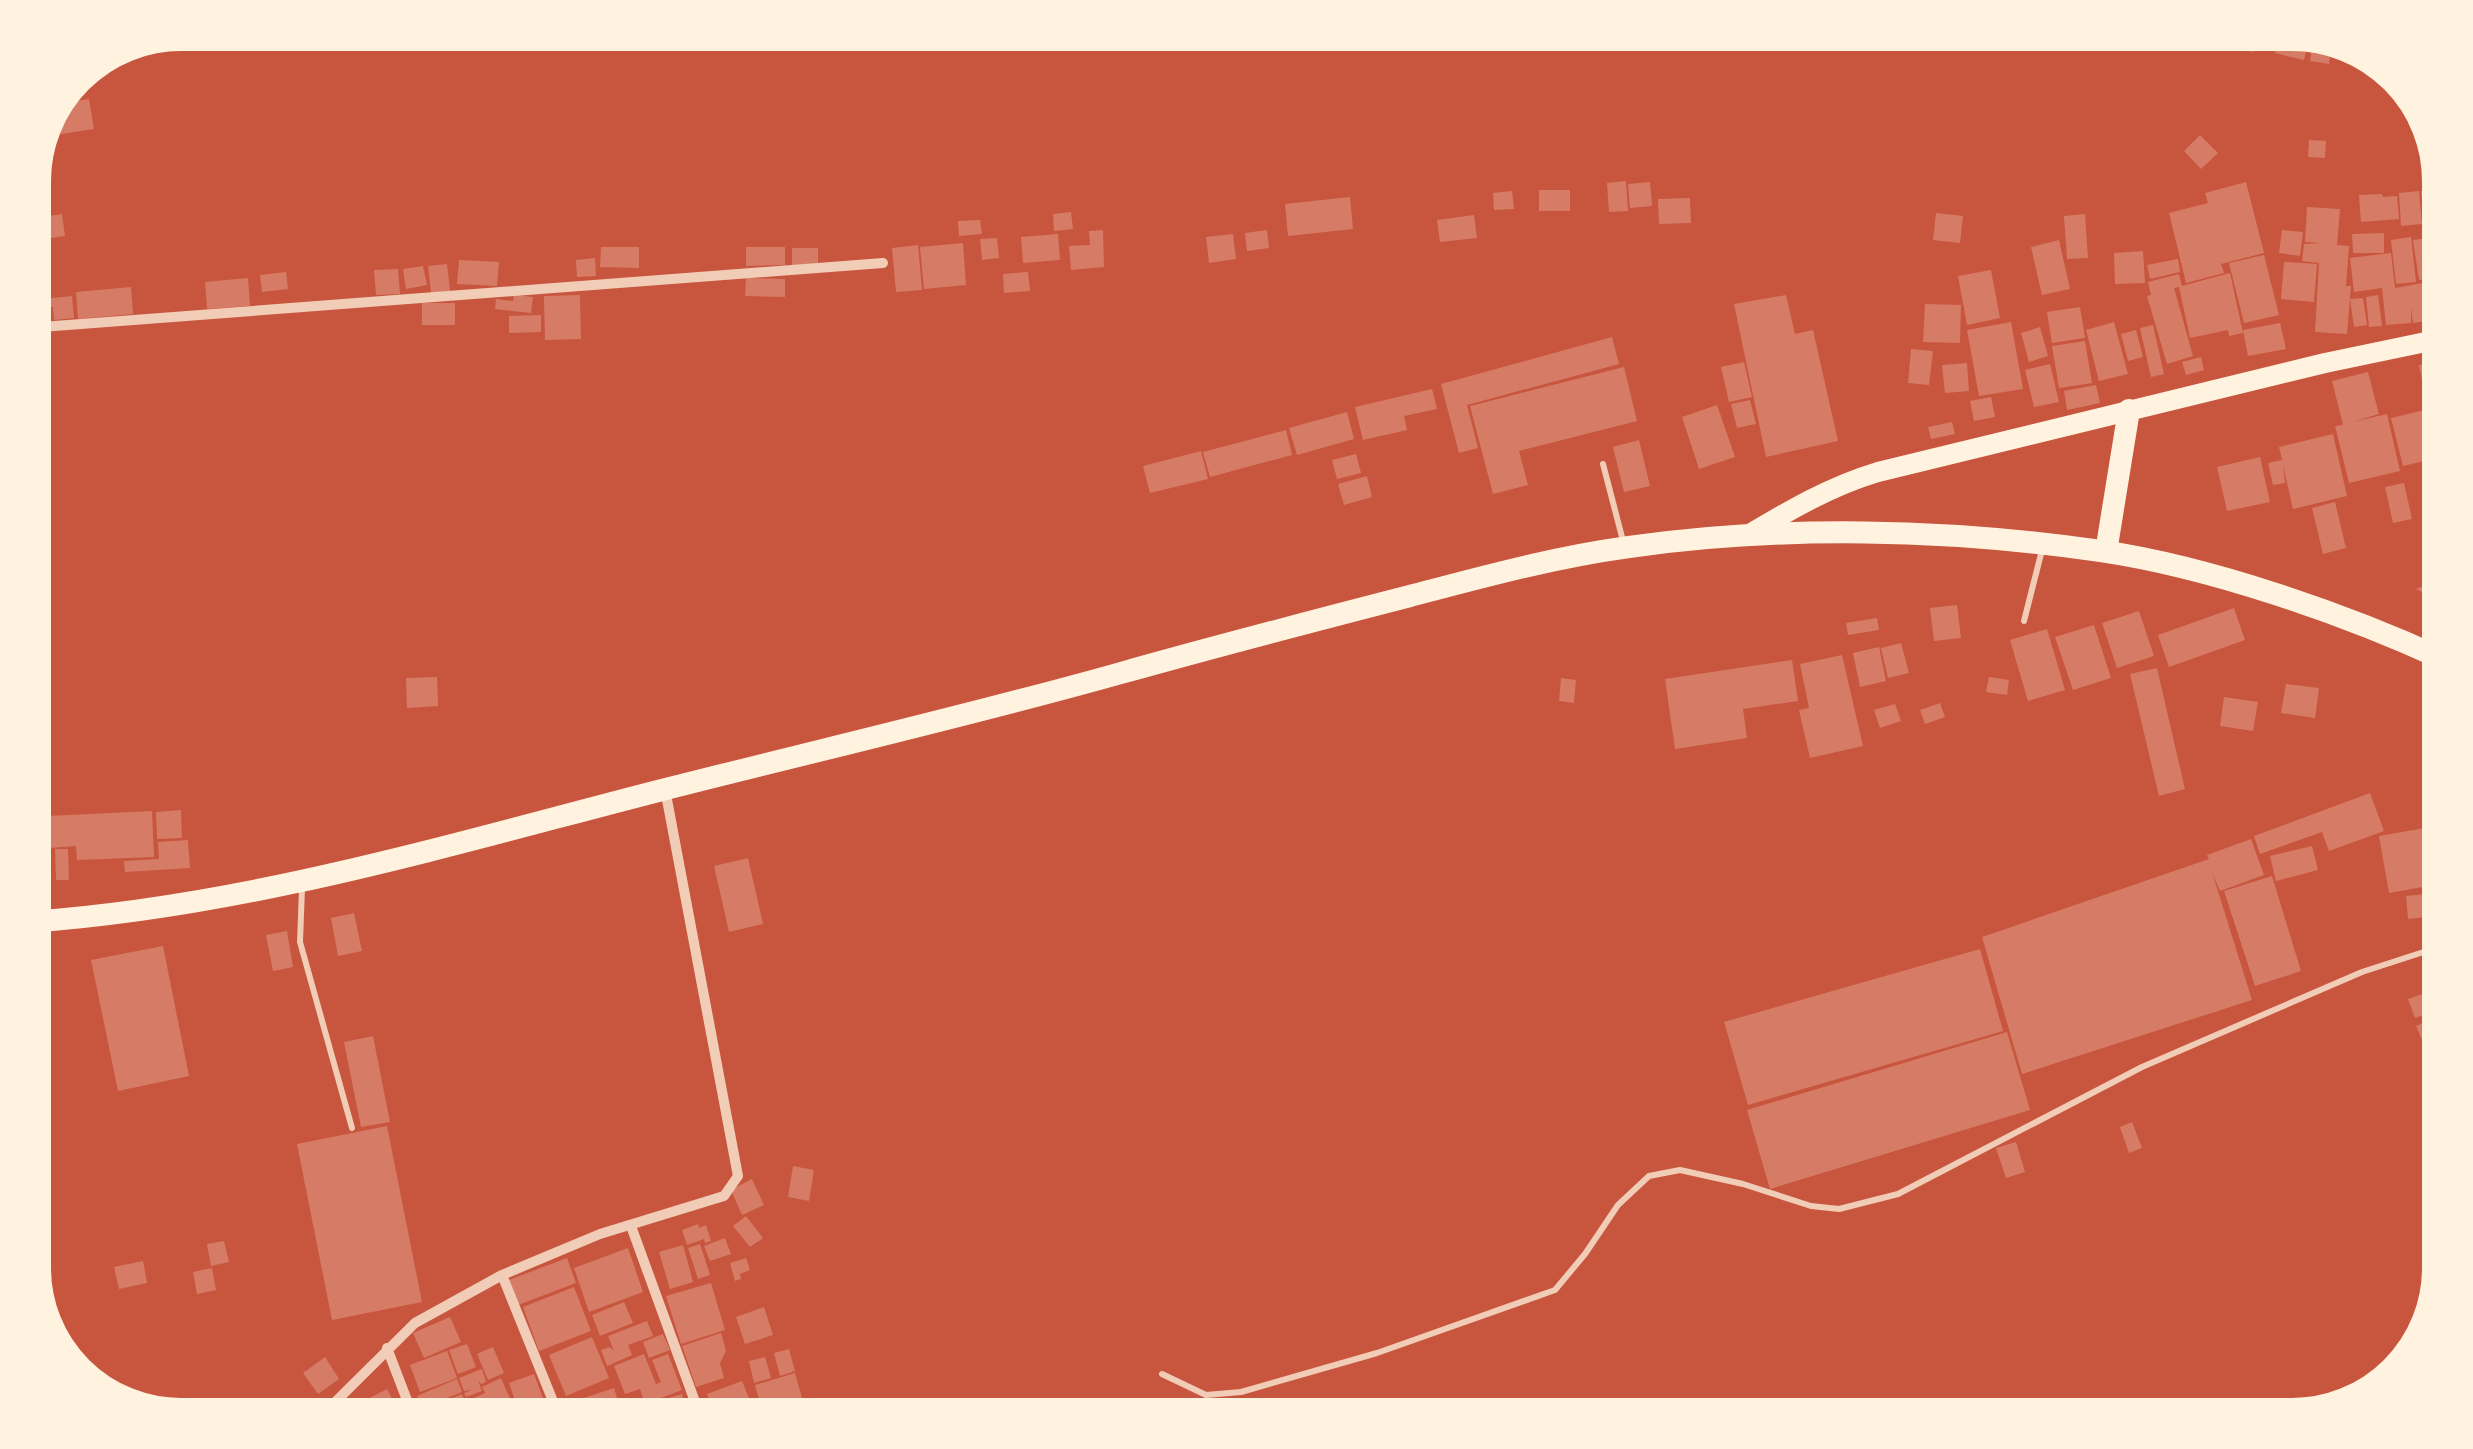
<svg xmlns="http://www.w3.org/2000/svg" width="2473" height="1449" font-family="Helvetica,sans-serif">
  <style>
    .building { fill: #d67c66 }
    .lines { fill: none; stroke-linecap: round; stroke-linejoin: round }
    .service { stroke: #f1ccb7; stroke-width: 6 }
    .minor { stroke: #f1ccb7; stroke-width: 10 }
    .primary { stroke: #fff3e0; stroke-width: 20 }
    .trunk { stroke: #fff3e0; stroke-width: 22 }
    .rim { fill: none; stroke: #fff3e0; stroke-width: 12 }
  </style>
  <rect width="100%" height="100%" fill="#c8553d"/>
  <path class="building" d="M1071 28H1089L1094 35 1078 47 1067 30Z
    M2234 28H2258L2253 52 2231 48Z
    M2281 32 2309 39 2304 60 2275 53Z
    M2312 48 2331 50 2329 64 2310 61Z
    M89 99 94 129 55 135 52 118 58 104Z
    M2200 135 2218 153 2201 169 2184 151Z
    M2309 140 2326 141 2325 158 2308 157Z
    M1626 181 1628 211 1609 212 1607 183Z
    M1650 182 1652 206 1630 208 1628 184Z
    M2246 182 2264 253 2221 264 2224 273 2186 283 2169 213 2208 203 2205 193Z
    M2445 188V220H2441L2438 198 2440 222 2424 223 2421 191Z
    M1539 190H1570V211H1539Z
    M1512 191 1514 209 1494 210 1493 193Z
    M2419 191 2422 224 2401 226 2399 193Z
    M2382 194 2383 197 2397 196 2399 219 2361 222 2359 195Z
    M1350 197 1353 229 1288 236 1285 204Z
    M1690 198 1691 223 1659 224 1658 199Z
    M2307 207 2340 209 2337 245 2349 246 2346 286H2351L2347 334 2315 332 2319 263 2302 261 2304 244 2321 243 2305 242Z
    M1071 212 1073 229 1054 231 1053 214Z
    M1936 213 1963 216 1960 243 1933 240Z
    M62 214 65 236 51 238 49 216Z
    M2085 214 2088 258 2067 259 2064 216Z
    M1474 215 1477 238 1440 242 1437 220Z
    M980 220 982 234 959 236 958 221Z
    M1103 230 1104 267 1071 270 1069 246 1090 245 1089 231Z
    M1267 230 1269 248 1247 251 1245 233Z
    M2282 230 2303 232 2300 256 2279 253Z
    M2384 233V253H2353L2352 234Z
    M1058 234 1060 260 1023 263 1021 237Z
    M1233 234 1236 259 1209 263 1206 237Z
    M46 237 50 277 28 279V239Z
    M2411 237 2416 282 2396 284 2391 240Z
    M2437 237 2441 277 2419 280 2413 240Z
    M997 238 999 258 982 260 980 239Z
    M2059 240 2070 289 2042 295 2031 247Z
    M963 243 966 285 924 289 920 247Z
    M918 245 922 290 896 292 892 248Z
    M601 247H639V268L600 267Z
    M746 247H785V265L746 266Z
    M792 248H818V265L792 266Z
    M2143 251 2145 283 2115 284 2114 253Z
    M2391 253 2395 288 2445 279V318L2413 323 2411 308V323L2386 325 2382 288 2354 292 2350 258Z
    M2264 255 2279 315 2244 323 2229 263Z
    M595 258 596 276 577 277 576 260Z
    M2178 259 2180 272 2150 279 2147 265Z
    M459 260 499 262 497 286 457 284Z
    M2284 262 2317 264 2314 302 2281 299Z
    M447 264 450 291 431 293 428 266Z
    M423 266 427 285 406 289 403 269Z
    M398 269 400 294 376 295 374 270Z
    M1991 270 2000 318 1967 325 1958 276Z
    M286 272 288 289 262 292 260 275Z
    M1028 272 1030 291 1004 293 1003 274Z
    M2230 273 2243 333 2229 336 2228 330 2190 338 2179 287 2174 288 2193 356 2167 364 2147 296 2151 295 2148 282 2179 274 2182 286Z
    M248 278 250 306 207 309 205 282Z
    M746 278 785 279V297L745 296Z
    M131 287 133 314 78 319 76 292Z
    M514 295 533 297 531 313 495 309 496 299 513 301Z
    M580 295 581 339 545 340 544 296Z
    M1786 295 1795 334 1813 330 1838 441 1766 457 1734 304Z
    M2378 295 2382 326 2369 327 2366 297Z
    M72 296 74 318 54 320 53 307 45 308 44 299Z
    M2363 298 2367 325 2354 327 2350 299Z
    M422 303H455V325H422Z
    M1925 304 1961 305 1960 343 1923 342Z
    M2080 307 2085 338 2052 343 2047 312Z
    M541 315V332L509 333V316Z
    M2011 322 2023 389 1979 396 1967 330Z
    M2114 322 2128 374 2099 381 2086 330Z
    M2280 323 2286 349 2248 356 2243 330Z
    M2153 325 2164 374 2151 377 2140 328Z
    M2040 327 2048 356 2029 362 2021 333Z
    M2136 330 2143 357 2128 361 2121 334Z
    M1612 337 1619 364 1467 405 1478 448 1459 453 1441 384Z
    M2085 341 2092 383 2059 388 2052 346Z
    M1911 349 1933 351 1929 385 1908 383Z
    M2201 357 2204 370 2186 375 2182 362Z
    M2445 359V455H2444L2424 393 2437 389 2424 391 2419 365Z
    M1744 362 1752 397 1729 402 1721 367Z
    M1967 363 1969 391 1945 393 1942 365Z
    M2050 364 2059 402 2034 407 2025 370Z
    M1624 367 1637 421 1519 451 1528 485 1493 494 1470 406Z
    M2368 372 2379 414 2352 422 2387 414 2400 471 2349 483 2335 426 2343 425 2332 381Z
    M2096 385 2100 403 2067 410 2064 391Z
    M1432 389 1437 409 1404 416 1407 430 1363 440 1355 407Z
    M1991 397 1995 417 1974 421 1970 401Z
    M1750 400 1756 424 1737 428 1731 404Z
    M1717 405 1735 457 1699 469 1682 417Z
    M2429 409 2441 457 2403 466 2391 418Z
    M1347 412 1354 439 1297 455 1289 428Z
    M1952 422 1955 434 1931 439 1928 427Z
    M1286 430 1292 455 1210 477 1203 452Z
    M2333 434 2347 496 2293 509 2283 465 2285 483 2273 485 2268 463 2282 460 2279 447Z
    M1639 440 1650 486 1624 492 1613 447Z
    M1201 451 1208 479 1150 493 1143 466Z
    M1356 454 1361 473 1337 479 1332 460Z
    M2260 457 2270 502 2227 511 2217 467Z
    M1367 476 1372 497 1344 505 1338 484Z
    M2404 483 2412 519 2393 523 2385 487Z
    M2335 502 2346 548 2323 554 2312 508Z
    M2445 577V603L2416 589Z
    M1957 605 1961 638 1934 641 1930 608Z
    M2234 608 2245 640 2169 667 2158 635Z
    M2139 611 2154 656 2117 668 2102 623Z
    M1877 618 1879 630 1848 635 1846 623Z
    M2094 625 2111 678 2073 690 2055 637Z
    M2047 629 2065 690 2028 701 2010 640Z
    M1901 643 1909 673 1888 678 1881 648Z
    M1879 647 1886 681 1860 687 1853 653Z
    M1842 655 1863 746 1810 758 1799 710 1809 708 1800 664Z
    M1792 660 1798 701 1743 709 1747 738 1675 749 1665 679Z
    M2157 668 2185 789 2159 796 2130 674Z
    M437 677 438 706 407 708 406 678Z
    M1989 677 2009 680 2007 695 1986 692Z
    M1561 678 1576 680 1574 703 1559 701Z
    M2286 684 2319 688 2315 718 2281 713Z
    M2224 697 2258 702 2253 731 2220 726Z
    M1940 703 1945 717 1925 724 1920 710Z
    M1895 704 1901 721 1880 728 1874 710Z
    M2370 793 2384 831 2329 851 2322 832 2260 854 2254 836Z
    M181 810 182 838 157 839 156 812Z
    M28 811H43L42 831H28Z
    M152 811 154 857 77 860 76 846 50 848 48 816Z
    M2425 828 2434 885 2389 893 2379 836Z
    M2251 839 2264 875 2220 891 2212 872 2252 1000 2022 1074 1982 937 2209 859 2207 855Z
    M188 840 190 868 125 872 124 861 159 859 158 842Z
    M2312 846 2318 870 2276 881 2270 856Z
    M55 849H68L69 880H56Z
    M748 858 763 924 729 932 714 866Z
    M2272 876 2301 971 2255 986 2224 891Z
    M2445 892V915L2408 919 2406 896Z
    M354 913 362 951 338 956 331 918Z
    M287 931 293 967 273 971 266 935Z
    M163 946 189 1076 118 1091 91 960Z
    M1980 949 2003 1031 1748 1105 1724 1022Z
    M2425 993 2431 1012 2415 1018 2408 999Z
    M2429 1020 2445 1057 2432 1063 2416 1026Z
    M2007 1032 2030 1110 1770 1189 1747 1110Z
    M373 1036 390 1122 361 1127 344 1042Z
    M2132 1122 2142 1148 2129 1153 2120 1127Z
    M387 1126 422 1302 332 1320 297 1144Z
    M2016 1142 2025 1172 2006 1178 1996 1148Z
    M793 1166 814 1170 809 1201 788 1197Z
    M752 1179 764 1205 742 1215 731 1190Z
    M746 1216 763 1238 750 1247 733 1226Z
    M698 1224 699 1228 706 1225 711 1241 705 1243 704 1239 687 1245 682 1230Z
    M725 1238 731 1254 710 1261 704 1246Z
    M224 1241 229 1262 211 1266 207 1244Z
    M700 1244 710 1275 698 1279 688 1248Z
    M683 1245 693 1282 670 1289 659 1252Z
    M628 1248 643 1292 589 1312 574 1268Z
    M567 1258 576 1283 518 1305 509 1280Z
    M746 1258 750 1270 740 1274 741 1279 735 1281 730 1263Z
    M143 1261 147 1283 119 1289 114 1267Z
    M212 1268 216 1290 197 1294 193 1272Z
    M711 1283 725 1330 681 1344 666 1296Z
    M574 1287 591 1331 539 1351 523 1307Z
    M624 1302 633 1323 600 1336 592 1315Z
    M764 1307 773 1335 745 1344 736 1317Z
    M450 1317 461 1342 424 1358 413 1333Z
    M647 1321 653 1336 628 1345 632 1355 607 1366 601 1350 610 1347 614 1351 608 1336Z
    M721 1333 726 1351 720 1363 724 1378 696 1387 682 1346Z
    M663 1334 670 1350 649 1358 643 1342Z
    M592 1337 609 1378 566 1396 549 1355Z
    M467 1344 476 1367 458 1374 449 1350Z
    M493 1347 504 1373 488 1380 477 1354Z
    M789 1349 795 1371 780 1376 774 1353Z
    M447 1351 457 1378 420 1392 410 1365Z
    M644 1354 656 1384 661 1382 652 1360 668 1354 682 1390 645 1404 640 1389 625 1394 614 1366Z
    M325 1357 339 1379 318 1394 303 1373Z
    M765 1357 771 1378 754 1383 749 1361Z
    M482 1369 486 1382 481 1384 478 1380 482 1391 466 1397 464 1393 472 1390 464 1391 459 1378Z
    M795 1373 802 1398 762 1410 755 1385Z
    M534 1374 544 1401 518 1409 509 1383Z
    M501 1378 516 1412 487 1421H424L420 1411 462 1394 471 1417 478 1414 472 1399 485 1393 482 1387Z
    M457 1379 462 1392 422 1408 417 1396Z
    M742 1381 751 1403 715 1416 707 1394Z
    M614 1388 621 1412 595 1421H578L572 1402Z
    M387 1389 396 1406 365 1421 356 1405Z
    M682 1394 689 1421H654L677 1413 660 1417 655 1402Z
    M798 1402 802 1414 765 1421 762 1412Z
    M749 1406 755 1417 753 1409 758 1408 763 1421H733L730 1413Z
    M402 1407 409 1421H371Z"/>
  <g class="lines">
    <path class="service" d="M1603 464 1623 541
      M2024 621 2043 546
      M302 888 300 942 352 1128
      M1162 1374 1206 1395 1241 1392 1377 1353 1555 1290 1585 1254 1618 1205 1649 1176 1680 1170 1743 1184 1811 1206 1839 1209 1898 1194 2142 1067 2362 972 2445 945"/>
    <path class="minor" d="M28 328 883 263
      M631 1226 702 1421
      M502 1275 561 1421
      M387 1348 415 1421
      M316 1421 415 1323 502 1275 600 1234 724 1196 738 1176 665 789"/>
    <path class="primary" d="M1748 535C1790 510 1831 486 1878 472L2325 363 2445 338"/>
    <path class="trunk" d="M2106 552 2129 410
      M28 922C245 907 452 844 662 790 815 751 968 716 1121 673 1217 646 1313 621 1410 596 1482 577 1555 557 1629 547 1782 525 1948 529 2101 551 2210 567 2345 614 2445 660"/>
  </g>
  <path d="M0 0H2473V1449H0ZM181 45H2292A136 136 0 0 1 2428 181V1268A136 136 0 0 1 2292 1404H181A136 136 0 0 1 45 1268V181A136 136 0 0 1 181 45Z" fill="#fff3e0" fill-rule="evenodd"/>
  <path class="rim" d="M181 45H2292A136 136 0 0 1 2428 181V1268A136 136 0 0 1 2292 1404H181A136 136 0 0 1 45 1268V181A136 136 0 0 1 181 45Z"/>
</svg>
